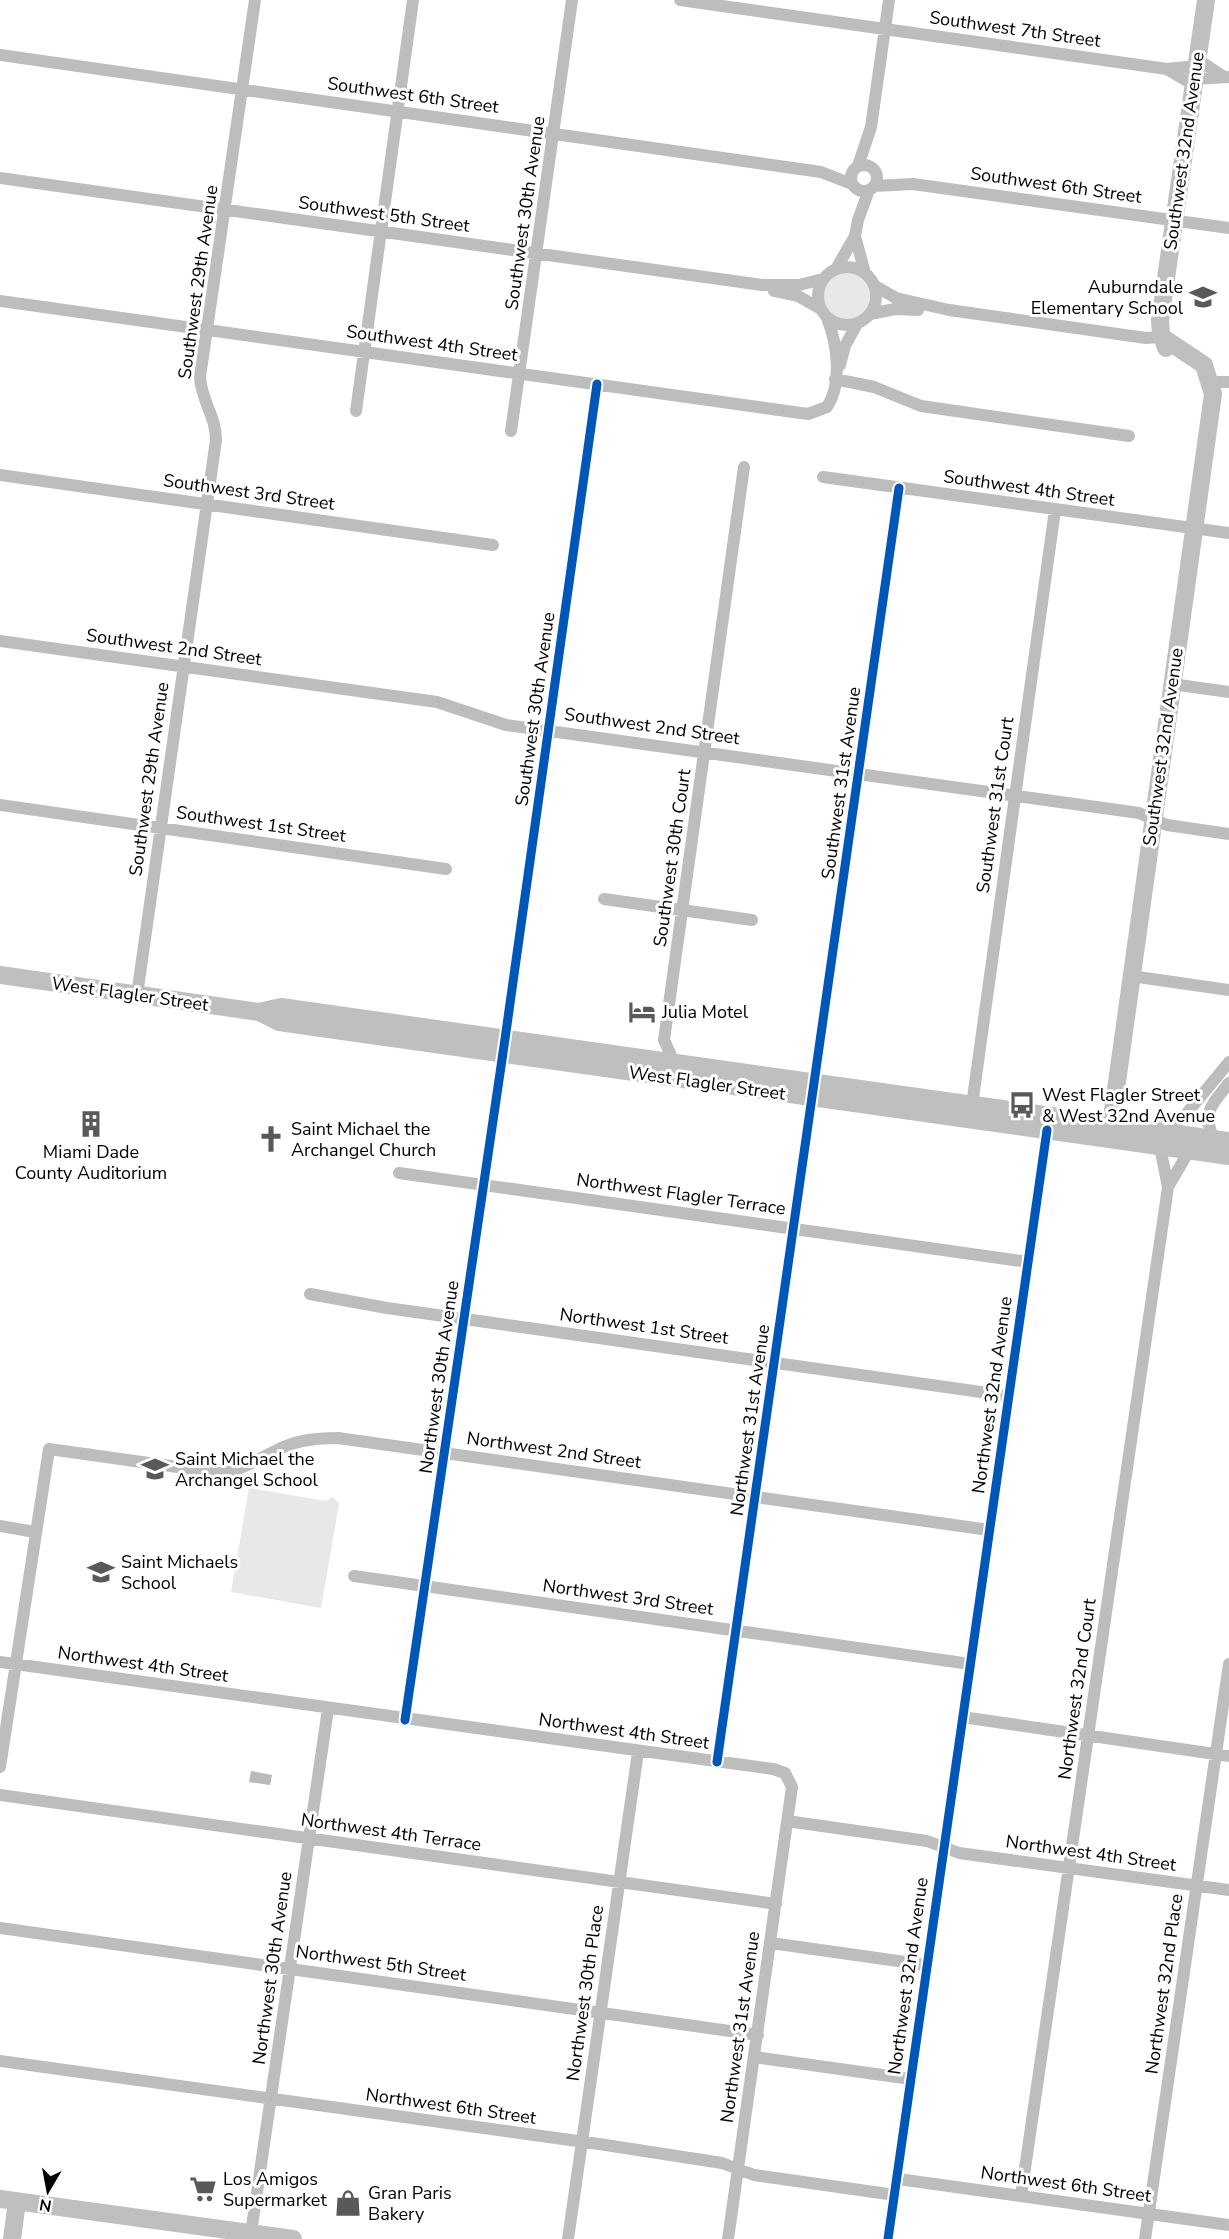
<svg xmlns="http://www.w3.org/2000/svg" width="1229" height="2239" font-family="'Nunito Sans',sans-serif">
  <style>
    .green { fill: #e8e8e8 }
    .water { fill: #bababa }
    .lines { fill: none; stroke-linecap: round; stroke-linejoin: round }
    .street { stroke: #bdbdbd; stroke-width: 12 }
    .secondary { stroke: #bfbfbf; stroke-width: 18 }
    .cycleway-casing { stroke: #fff; stroke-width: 13 }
    .cycleway { stroke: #0057b8; stroke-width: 9 }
    .labels { text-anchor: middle; stroke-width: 6; stroke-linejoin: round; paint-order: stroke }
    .street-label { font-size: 18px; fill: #000; stroke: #fff }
    .poi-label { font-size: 18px; fill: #000; stroke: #fff; text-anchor: start }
  </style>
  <rect width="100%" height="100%" fill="#fff"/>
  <path class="green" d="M822 296a24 24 0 1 1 48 0a24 24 0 1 1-48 0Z
    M249 1488 326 1501 333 1497 339 1504 321 1608 231 1592Z"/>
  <path class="water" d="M251 1771 272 1775 270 1785 249 1782Z"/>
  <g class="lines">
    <path class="street" d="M680 0 1167 69 1196 66
      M0 55 821 172 852 184
      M1197 59 1224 77
      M1167 69 1194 85
      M1195 79 1229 77
      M851 178a13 13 0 1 1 26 0a13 13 0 1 1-26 0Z
      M858 166 871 127 889 0
      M0 178 762 285H799L823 279
      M874 186 913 184 1229 228
      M855 236 865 273
      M818 296a29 29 0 1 1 58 0a29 29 0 1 1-58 0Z
      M836 269 855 236 858 220 869 190
      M875 286 896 298 949 310 1146 338 1162 337
      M774 291 798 296 821 309
      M0 301 808 414 827 407C843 383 837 343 827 318
      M870 314 895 309 918 310
      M840 365 845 346 857 324
      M835 379 874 387 921 406 1129 436
      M1212 382H1229
      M356 411 413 0
      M511 431 572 0
      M0 475 493 545
      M823 477 1229 533
      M0 641 437 702 506 725 1139 813 1167 825 1229 834
      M1172 684 1229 692
      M0 805 446 869
      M604 899 752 920
      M1131 976 1229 990
      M137 995 216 440C216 416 201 400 200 377L255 0
      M674 1062 664 1040 744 467
      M972 1105 1055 510
      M1163 1131 1183 1118 1229 1062
      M1214 1139C1201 1112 1212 1105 1229 1083
      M399 1173 1028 1262
      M1168 1187 1189 1151
      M310 1294 387 1308 1009 1396
      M0 1526 35 1532
      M354 1576 970 1664
      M0 1662 773 1769 785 1773 792 1787 728 2239
      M962 1717 1229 1756
      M405 1720 505 1039 597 384
      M717 1762 899 488
      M0 1767 49 1449 220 1473C245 1470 264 1455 286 1446 303 1439 321 1438 338 1438L989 1530
      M0 1795 776 1904
      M787 1821 927 1841 959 1853 1229 1890
      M0 1928 758 2035
      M771 1943 926 1965
      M754 2057 911 2079
      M0 2061 599 2144 722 2163 754 2175 895 2195
      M898 2179 1229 2225
      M1021 2196 1168 1187 1160 1147
      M251 2233 328 1709
      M568 2239 638 1752
      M888 2239 1047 1130
      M1145 2239 1229 1664"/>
    <path class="secondary" d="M1166 348 1161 333 1160 320 1206 0
      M0 975 259 1012 279 1022 307 1026 1229 1156
      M259 1012 281 1007 1229 1141
      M1111 1125 1213 394 1204 365 1162 337
      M0 2199 293 2239
      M12 2239 17 2202"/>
    <defs>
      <path id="cycleway" d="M405 1720 505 1039 597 384
        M717 1762 899 488
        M888 2239 1047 1130"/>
    </defs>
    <use href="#cycleway" class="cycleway-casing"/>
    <use href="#cycleway" class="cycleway"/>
  </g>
  <defs>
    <symbol id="school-bare" viewBox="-9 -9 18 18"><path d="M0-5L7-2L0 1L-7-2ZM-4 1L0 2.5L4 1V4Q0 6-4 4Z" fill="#595959" stroke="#fff" stroke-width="2.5" paint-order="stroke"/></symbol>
    <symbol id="hotel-bare" viewBox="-9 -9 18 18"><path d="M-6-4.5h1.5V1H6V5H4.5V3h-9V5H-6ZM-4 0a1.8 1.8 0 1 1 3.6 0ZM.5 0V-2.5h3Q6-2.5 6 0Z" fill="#595959" stroke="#fff" stroke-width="2.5" paint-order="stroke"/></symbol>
    <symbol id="bus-bare" viewBox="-9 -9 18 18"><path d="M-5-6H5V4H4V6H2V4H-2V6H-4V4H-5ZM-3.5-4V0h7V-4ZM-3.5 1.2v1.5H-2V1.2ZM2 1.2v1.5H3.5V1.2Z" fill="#595959" stroke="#fff" stroke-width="2.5" paint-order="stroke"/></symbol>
    <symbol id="building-bare" viewBox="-9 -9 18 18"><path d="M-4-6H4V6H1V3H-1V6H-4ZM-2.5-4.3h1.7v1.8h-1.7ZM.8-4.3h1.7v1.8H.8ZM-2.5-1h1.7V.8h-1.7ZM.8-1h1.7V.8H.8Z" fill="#595959" stroke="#fff" stroke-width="2.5" paint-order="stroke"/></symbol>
    <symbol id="church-bare" viewBox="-9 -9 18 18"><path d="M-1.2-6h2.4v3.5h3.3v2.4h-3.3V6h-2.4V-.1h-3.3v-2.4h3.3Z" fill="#595959" stroke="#fff" stroke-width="2.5" paint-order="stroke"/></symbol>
    <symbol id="supermarket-bare" viewBox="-9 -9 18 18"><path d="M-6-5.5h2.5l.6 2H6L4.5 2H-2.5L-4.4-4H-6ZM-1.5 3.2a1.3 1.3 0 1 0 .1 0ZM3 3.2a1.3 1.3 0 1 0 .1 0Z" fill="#595959" stroke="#fff" stroke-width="2.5" paint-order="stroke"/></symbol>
    <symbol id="shop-bare" viewBox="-9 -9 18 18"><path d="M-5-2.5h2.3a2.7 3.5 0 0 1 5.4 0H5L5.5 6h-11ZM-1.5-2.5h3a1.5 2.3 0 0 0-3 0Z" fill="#595959" stroke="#fff" stroke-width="2.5" paint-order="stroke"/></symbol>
  </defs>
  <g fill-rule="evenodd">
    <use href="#school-bare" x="1184" y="278" width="38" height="38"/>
    <use href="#hotel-bare" x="623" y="993" width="38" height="38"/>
    <use href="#bus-bare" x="1003" y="1086" width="38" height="38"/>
    <use href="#building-bare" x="72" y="1105" width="38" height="38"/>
    <use href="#church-bare" x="252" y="1120" width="38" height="38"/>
    <use href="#school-bare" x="136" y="1450" width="38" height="38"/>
    <use href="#school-bare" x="82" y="1553" width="38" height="38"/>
    <use href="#supermarket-bare" x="184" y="2170" width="38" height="38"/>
    <use href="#shop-bare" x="329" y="2184" width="38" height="38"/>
  </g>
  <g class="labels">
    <g class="street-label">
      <text transform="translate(1015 29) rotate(8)" y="6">Southwest 7th Street</text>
      <text transform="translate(413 95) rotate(8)" y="6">Southwest 6th Street</text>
      <text transform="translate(1184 151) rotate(-82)" y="6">Southwest 32nd Avenue</text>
      <text transform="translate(1056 185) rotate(8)" y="6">Southwest 6th Street</text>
      <text transform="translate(525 213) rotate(-82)" y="6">Southwest 30th Avenue</text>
      <text transform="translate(384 214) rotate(8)" y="6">Southwest 5th Street</text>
      <text transform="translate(198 282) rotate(-82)" y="6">Southwest 29th Avenue</text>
      <text transform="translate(432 343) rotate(8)" y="6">Southwest 4th Street</text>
      <text transform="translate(1029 488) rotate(8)" y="6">Southwest 4th Street</text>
      <text transform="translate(249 492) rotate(8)" y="6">Southwest 3rd Street</text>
      <text transform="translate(174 647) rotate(8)" y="6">Southwest 2nd Street</text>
      <text transform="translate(535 709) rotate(-82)" y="6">Southwest 30th Avenue</text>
      <text transform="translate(652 726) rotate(8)" y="6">Southwest 2nd Street</text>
      <text transform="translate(1163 747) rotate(-82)" y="6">Southwest 32nd Avenue</text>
      <text transform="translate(149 779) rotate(-82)" y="6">Southwest 29th Avenue</text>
      <text transform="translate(841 783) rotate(-82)" y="6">Southwest 31st Avenue</text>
      <text transform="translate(995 805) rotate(-82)" y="6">Southwest 31st Court</text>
      <text transform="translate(261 824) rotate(8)" y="6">Southwest 1st Street</text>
      <text transform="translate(672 858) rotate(-82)" y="6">Southwest 30th Court</text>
      <text transform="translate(130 994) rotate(8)" y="6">West Flagler Street</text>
      <text transform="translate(707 1083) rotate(8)" y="6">West Flagler Street</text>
      <text transform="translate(681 1194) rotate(8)" y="6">Northwest Flagler Terrace</text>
      <text transform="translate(644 1326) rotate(8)" y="6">Northwest 1st Street</text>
      <text transform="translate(439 1377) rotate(-82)" y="6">Northwest 30th Avenue</text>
      <text transform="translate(992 1395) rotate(-82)" y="6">Northwest 32nd Avenue</text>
      <text transform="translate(750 1420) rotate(-82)" y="6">Northwest 31st Avenue</text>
      <text transform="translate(554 1450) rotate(8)" y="6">Northwest 2nd Street</text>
      <text transform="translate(628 1597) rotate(8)" y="6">Northwest 3rd Street</text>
      <text transform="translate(143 1664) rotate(8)" y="6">Northwest 4th Street</text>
      <text transform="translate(1077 1689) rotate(-82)" y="6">Northwest 32nd Court</text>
      <text transform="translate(624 1731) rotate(8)" y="6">Northwest 4th Street</text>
      <text transform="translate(391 1832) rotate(8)" y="6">Northwest 4th Terrace</text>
      <text transform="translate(1091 1853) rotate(8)" y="6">Northwest 4th Street</text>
      <text transform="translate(381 1963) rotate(8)" y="6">Northwest 5th Street</text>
      <text transform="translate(272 1968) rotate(-82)" y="6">Northwest 30th Avenue</text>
      <text transform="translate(908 1976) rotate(-82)" y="6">Northwest 32nd Avenue</text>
      <text transform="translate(1164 1984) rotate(-82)" y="6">Northwest 32nd Place</text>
      <text transform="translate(585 1993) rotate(-82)" y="6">Northwest 30th Place</text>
      <text transform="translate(740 2027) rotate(-82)" y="6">Northwest 31st Avenue</text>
      <text transform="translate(451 2106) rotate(8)" y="6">Northwest 6th Street</text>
      <text transform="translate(1066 2184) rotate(8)" y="6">Northwest 6th Street</text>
    </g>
    <g class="poi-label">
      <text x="1183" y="293" text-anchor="end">Auburndale<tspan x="1183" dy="21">Elementary School</tspan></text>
      <text x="662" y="1018">Julia Motel</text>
      <text x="1042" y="1101">West Flagler Street<tspan x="1042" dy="21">&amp; West 32nd Avenue</tspan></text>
      <text x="291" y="1135">Saint Michael the<tspan x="291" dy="21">Archangel Church</tspan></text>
      <text x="91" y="1158" text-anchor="middle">Miami Dade<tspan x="91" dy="21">County Auditorium</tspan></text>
      <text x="175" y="1465">Saint Michael the<tspan x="175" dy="21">Archangel School</tspan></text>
      <text x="121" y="1568">Saint Michaels<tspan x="121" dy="21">School</tspan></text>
      <text x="223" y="2185">Los Amigos<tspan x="223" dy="21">Supermarket</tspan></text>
      <text x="368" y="2199">Gran Paris<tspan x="368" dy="21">Bakery</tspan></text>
    </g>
  </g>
  <g transform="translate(48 2191) rotate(190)" stroke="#ffffff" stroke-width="4.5" paint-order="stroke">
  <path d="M0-4.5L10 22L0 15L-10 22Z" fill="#000000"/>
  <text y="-9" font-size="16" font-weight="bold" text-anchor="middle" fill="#000000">N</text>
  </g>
</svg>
